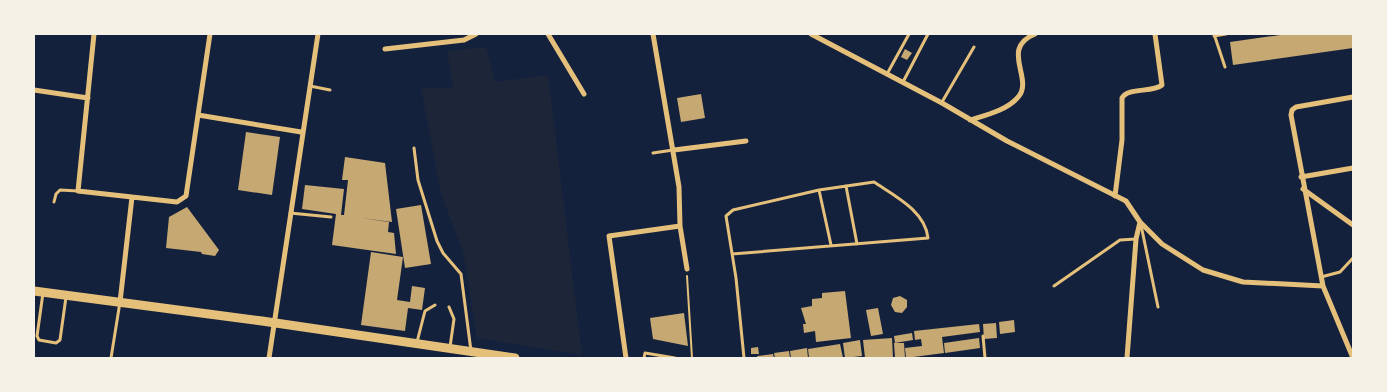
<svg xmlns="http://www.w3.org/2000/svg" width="1387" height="392" font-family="'Exo 2',sans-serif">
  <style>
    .green { fill: #1d2539 }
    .building { fill: #c6a872 }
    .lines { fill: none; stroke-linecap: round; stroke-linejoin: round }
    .path { stroke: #e5c07b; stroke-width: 2 }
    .service { stroke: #e5c07b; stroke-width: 3 }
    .minor { stroke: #e5c07b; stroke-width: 5 }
    .secondary { stroke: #e5c07b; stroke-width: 9 }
  </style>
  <rect width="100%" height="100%" fill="#14213d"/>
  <path class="green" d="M486 47 495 82 548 75 582 355 477 338 463 251 441 194 421 88H453L447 51Z"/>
  <path class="building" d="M1287 34H1353V48L1233 65 1230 42Z
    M905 49 912 53 907 60 901 57Z
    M701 94 705 118 681 122 677 98Z
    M246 132 280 137 272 195 238 190Z
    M345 157 385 163 392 222 361 218 389 222 388 232 394 233 396 254 332 245 336 214 302 209 305 185 344 189 341 215H344L348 180H342Z
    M421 205 431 264 405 268 396 209Z
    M187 207 219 250 215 256 202 254 201 252 166 248 169 217Z
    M371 252 403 257 397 300 410 302 412 286 425 288 422 310 408 308 405 331 361 325Z
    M845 291 851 338 816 342 815 331 804 333 803 324H806L801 308 812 306V299L822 298V293Z
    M900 296 907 300V307L902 313 895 312 891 305 893 298Z
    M878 308 883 334 871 336 866 310Z
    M684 313 688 346 653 339 650 318Z
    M1014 320 1015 332 1000 334 999 322Z
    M996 323 997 338 984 339 983 324Z
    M979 324 980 332 942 337 944 353 906 358 905 348 922 346 921 339 915 340 914 331Z
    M912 333 913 340 895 343 894 336Z
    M892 338 893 358H865L863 340Z
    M979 338 980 348 945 353 944 343Z
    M860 340 862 356 845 358 843 343Z
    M894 343H904L905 358H895Z
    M840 344 843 358H809L808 349Z
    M758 347 759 354H751V348Z
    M807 348 808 358H791L790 351Z
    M789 351 790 358H775L774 353Z
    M773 354 774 358H758L757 356Z"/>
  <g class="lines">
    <path class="path" d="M687 276 692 358"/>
    <path class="service" d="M1214 34 1225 67
      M1214 36 1226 34
      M887 74 909 34
      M903 82 928 34
      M310 86 330 90
      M942 102 974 47
      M414 148 418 180 437 241 443 253 461 274 471 351
      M653 153 673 150
      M846 186 857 244
      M819 190 831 245
      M54 202 56 194 60 190 78 191
      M290 213 331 217
      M1141 225 1158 307
      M732 254 928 238C925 211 895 196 874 182L819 190 733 210 726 216 736 278 744 358
      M1321 277 1340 272 1353 258
      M1054 286 1120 240 1136 239
      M43 293 37 336 39 340 56 343 60 340 66 297
      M449 307 454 319 450 347
      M983 336 985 358
      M417 342 425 311 435 305
      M111 358 120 302
      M644 358 645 353 675 358"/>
    <path class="minor" d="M94 34 78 191 177 202 186 196 210 34
      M548 34 584 94
      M653 34 679 187 680 226 687 269
      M811 34 942 103 1007 141 1126 201 1140 222 1162 244 1203 270 1243 282 1323 286
      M385 49 464 40 476 34
      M34 90 88 98
      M198 115 301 132
      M970 120C986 115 1008 110 1019 96 1033 78 1000 48 1035 34
      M674 150 746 141
      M1301 177 1353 168
      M1303 189 1353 225
      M1115 196 1122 140V98C1128 87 1152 93 1162 85L1155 34
      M120 302 132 197
      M269 358 318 34
      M626 358 609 236 680 226
      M1127 358 1136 239 1140 222
      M1353 358 1323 286 1291 115 1292 110 1296 107 1353 97"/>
    <path class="secondary" d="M34 291 262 321 515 358"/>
  </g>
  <rect width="1387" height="392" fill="none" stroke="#f6f1e7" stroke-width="70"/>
</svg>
